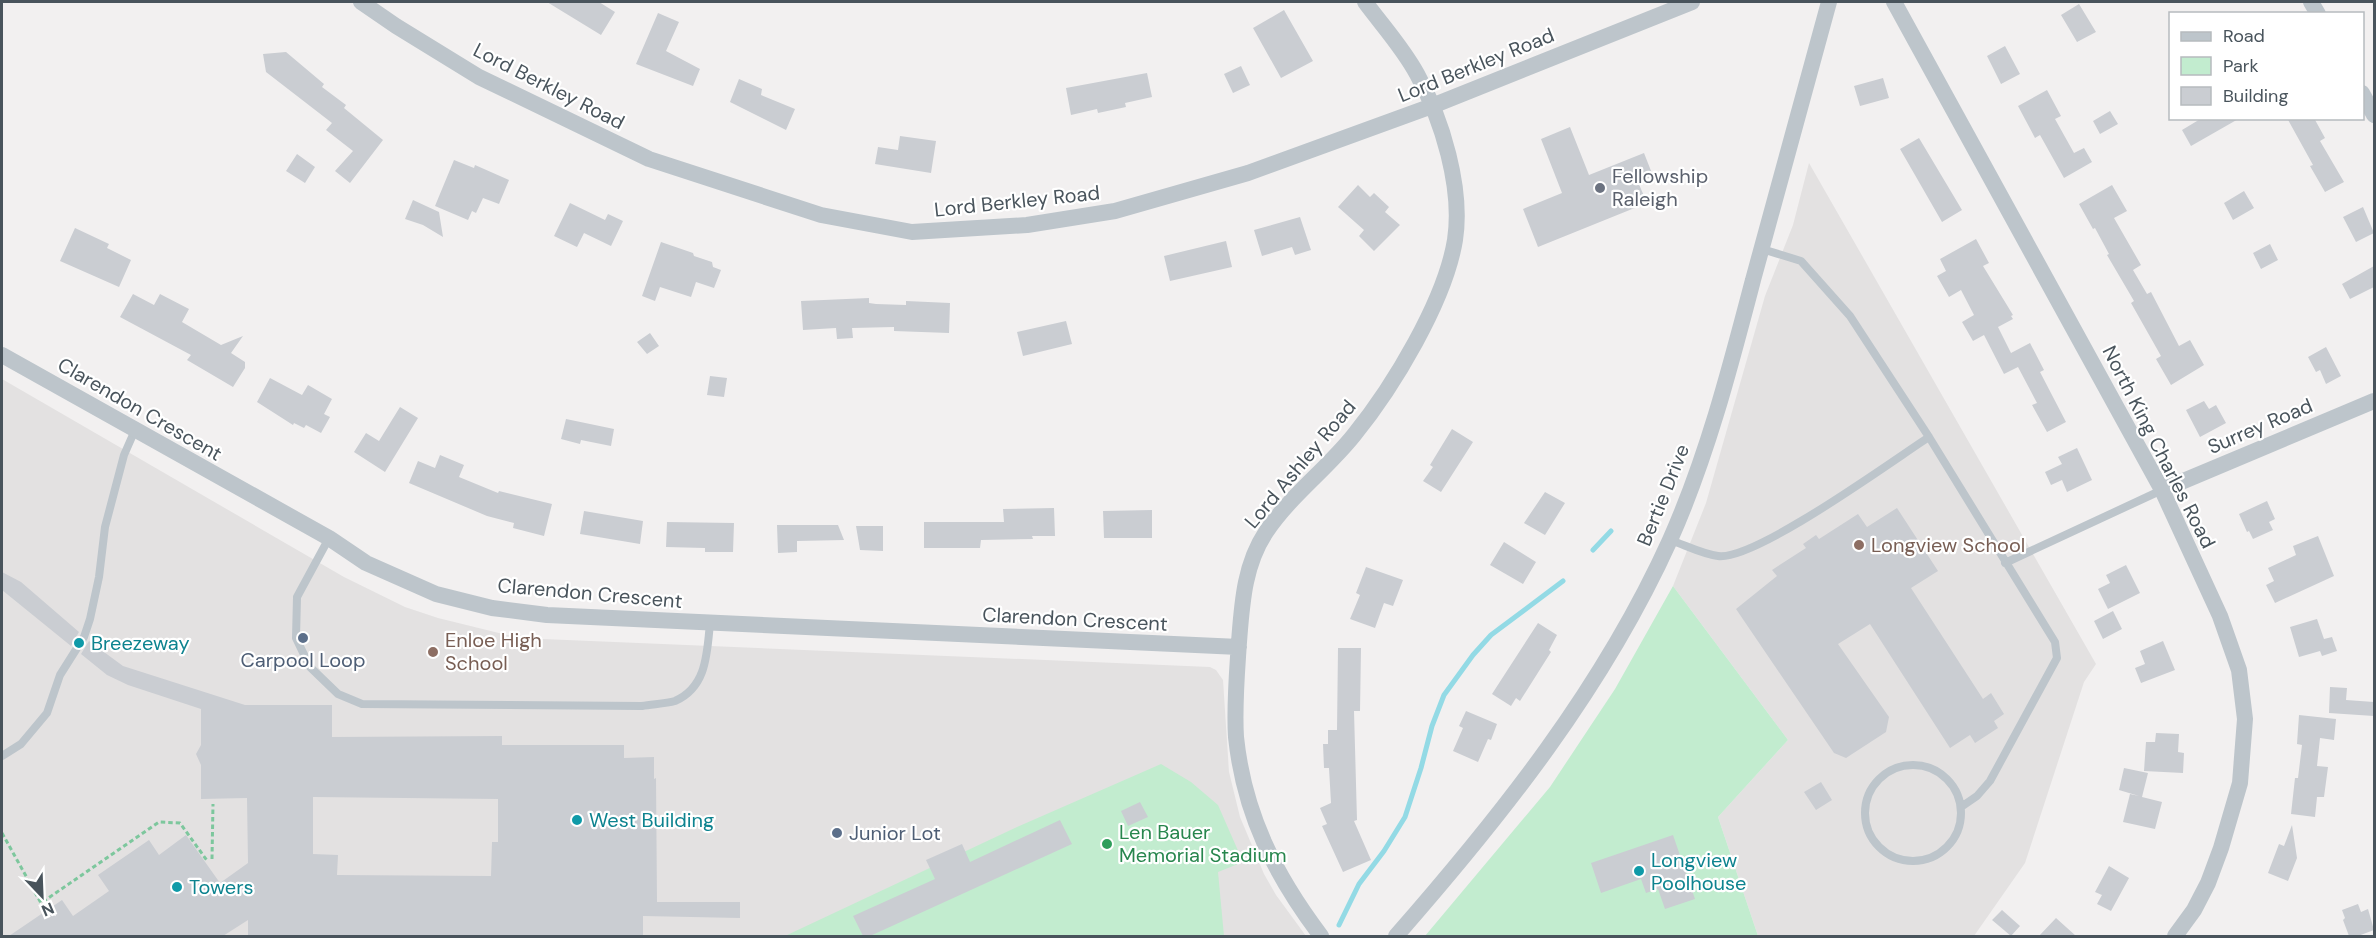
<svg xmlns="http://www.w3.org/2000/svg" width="2376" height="938" font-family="'DM Sans',sans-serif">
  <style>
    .education { fill: #e3e1e1 }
    .green { fill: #c2eccf }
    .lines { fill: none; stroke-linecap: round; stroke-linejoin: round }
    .stream { stroke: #93dae5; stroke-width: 5 }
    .building { fill: #cacdd2; fill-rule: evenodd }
    .path { stroke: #7dc79d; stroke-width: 3; stroke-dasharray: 4.5 3; stroke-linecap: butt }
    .service { stroke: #bdc5cb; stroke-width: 8 }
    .minor { stroke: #bdc5cb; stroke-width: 16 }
    .worship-dot { fill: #6b7280; stroke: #fff; stroke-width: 2 }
    .education-dot { fill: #8d6e63; stroke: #fff; stroke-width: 2 }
    .service-dot { fill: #5c6f8a; stroke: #fff; stroke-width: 2 }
    .culture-dot { fill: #0f9aa8; stroke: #fff; stroke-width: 2 }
    .leisure-dot { fill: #2e9e5b; stroke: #fff; stroke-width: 2 }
    .labels { text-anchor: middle; stroke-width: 4.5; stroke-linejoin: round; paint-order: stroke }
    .street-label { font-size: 20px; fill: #49545c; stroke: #fff }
    .worship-label { font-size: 20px; fill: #5b616d; stroke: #fff; text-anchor: start }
    .education-label { font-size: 20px; fill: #785e54; stroke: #fff; text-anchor: start }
    .culture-label { font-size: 20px; fill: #0d838f; stroke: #fff; text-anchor: start }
    .service-label { font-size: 20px; fill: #4e5e75; stroke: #fff }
    .leisure-label { font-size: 20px; fill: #27864d; stroke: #fff; text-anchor: start }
  </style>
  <rect width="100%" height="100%" fill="#f2f0f0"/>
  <path class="education" d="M1809 163 2096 664 2084 682 2025 863 1974 936H1758L1718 817 1788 740 1673 586 1706 503 1765 296 1793 225Z
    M2 379 344 577 405 607 438 618 519 638 1210 667 1216 670 1223 680 1229 772 1240 817 1264 874 1276 895 1306 936H2Z"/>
  <path class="green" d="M1673 586 1788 740 1718 817 1758 936H1425L1550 787 1615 689Z
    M1161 764 1191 782 1218 805 1243 862 1218 872 1224 936H785L1017 827Z"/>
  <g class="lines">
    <path class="stream" d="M1593 550 1611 531
      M1339 925 1359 884 1384 851 1405 817 1421 768 1432 726 1444 695 1473 655 1491 635 1563 581"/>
  </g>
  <path class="building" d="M547 2H599L615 12 601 35Z
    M2079 4 2096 32 2077 42 2061 15Z
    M1284 10 1313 61 1281 78 1253 28Z
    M658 13 679 22 666 51 700 69 693 86 636 64Z
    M2005 46 2020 74 2001 84 1987 56Z
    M286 52 324 84 322 87 346 105 344 108 383 140 350 183 335 171 353 151 326 130 332 123 266 72 263 54Z
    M1241 66 1250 85 1233 93 1224 74Z
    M1147 73 1152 97 1125 103 1126 107 1098 113 1097 109 1071 115 1066 88Z
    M1883 78 1889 98 1860 106 1854 86Z
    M739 79 762 89 761 95 795 109 786 130 730 102Z
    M2047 90 2061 116 2055 119 2074 153 2084 148 2092 162 2064 178 2040 135 2035 138 2018 106Z
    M2110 111 2118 124 2100 134 2093 121Z
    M2202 118H2240L2191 146 2182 130Z
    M2287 118H2314L2325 138 2320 141 2344 182 2325 192 2310 166 2313 165Z
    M1570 127 1589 175 1644 153 1653 176 1638 182 1647 203 1538 247 1523 209 1562 193 1541 139Z
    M900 136 936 141 931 173 875 164 878 147 898 150Z
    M1919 138 1962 210 1942 222 1900 149Z
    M297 154 315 167 305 183 286 171Z
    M454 160 474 168 475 165 509 180 499 204 483 198 476 213 472 211 468 220 435 206Z
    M1358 185 1370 197 1374 193 1389 207 1385 212 1400 225 1374 251 1359 236 1364 230 1338 207Z
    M2112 185 2127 211 2114 218 2141 265 2133 270 2147 294 2151 292 2179 346 2190 340 2204 365 2171 385 2156 359 2161 356 2131 303 2134 301 2107 255 2109 254 2095 228 2093 229 2079 204Z
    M2244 191 2254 208 2233 220 2224 203Z
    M413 200 439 212 443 237 423 225 405 219Z
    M570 203 605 220 608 214 623 221 611 246 584 233 577 247 554 236Z
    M2363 207 2374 233 2356 242 2343 217Z
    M1300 217 1311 250 1295 255 1292 247 1262 256 1254 230Z
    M75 228 109 244 107 248 131 260 119 287 60 261Z
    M1976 239 1989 263 1983 266 2013 315 2011 316 2013 319 1998 327 2011 353 2030 343 2044 370 2040 372 2066 422 2047 432 2032 405 2037 403 2018 367 2004 374 1984 335 1973 341 1962 322 1974 315 1961 290 1949 297 1937 276 1946 271 1940 259Z
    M1226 241 1232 267 1170 281 1164 256Z
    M661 242 693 253 694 256 712 262 713 267 721 270 714 288 696 282 691 297 660 287 655 301 642 296Z
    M2270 244 2278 260 2261 269 2253 253Z
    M2374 266V287L2350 299 2342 284Z
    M133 294 154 305 160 294 189 309 182 322 221 345 243 336 231 353 245 362V368L233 387 187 360 191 355 120 317Z
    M869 298V303L876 304 906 305V301L950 303 949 333 894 331V327L852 328 853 338 837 339 836 328 803 330 801 301Z
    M1066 321 1072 344 1023 356 1017 332Z
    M650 333 659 346 647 354 637 342Z
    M2326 347 2341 376 2326 384 2320 370 2316 372 2308 357Z
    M710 376 727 378 724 397 707 395Z
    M270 378 302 395 308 385 332 399 324 414 330 417 321 433 306 425 304 428 294 423 293 425 257 402Z
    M2204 401 2209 409 2216 405 2226 423 2200 437 2186 410Z
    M400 407 418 418 385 472 354 452 366 433 379 441Z
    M566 419 614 429 611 446 581 440 580 444 561 439Z
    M1452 429 1473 442 1441 492 1423 481 1433 467 1430 465Z
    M2077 448 2092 480 2067 492 2062 480 2051 485 2045 472 2062 464 2058 457Z
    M440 455 464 465 459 477 498 493 499 491 552 504 544 536 513 528 514 523 487 516 409 483 418 461 435 468Z
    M1545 492 1565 503 1545 535 1524 523Z
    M2267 501 2275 519 2269 522 2273 530 2253 539 2249 531 2247 532 2239 514Z
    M1054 508 1055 536H1032L1033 539 981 540 980 548H924V522H1004L1003 509Z
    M1897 508 1938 571 1911 588 1983 699 1991 693 2004 714 1994 721 1998 728 1975 743 1970 735 1950 748 1870 624 1838 644 1889 717 1886 732 1846 758 1834 753 1736 609 1777 576 1772 570 1806 548 1803 544 1816 535 1819 539 1858 514 1867 527Z
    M1152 510V538H1104L1103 511Z
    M584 511 643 521 640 544 580 534Z
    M667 522 734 523 733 552H705V548L666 547Z
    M777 525H838L844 540 797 541V552L778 553Z
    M856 526H883V551L860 550Z
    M2318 536 2334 576 2275 603 2266 585 2274 581 2268 568 2296 555 2293 546Z
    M1504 542 1536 562 1523 584 1490 565Z
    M2126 565 2140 593 2108 609 2098 589 2110 583 2106 575Z
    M1366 567 1403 580 1393 606 1384 603 1375 628 1350 619 1360 595 1356 593Z
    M2 572 21 582 79 632 71 646 2 590Z
    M2113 611 2122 629 2103 639 2094 621Z
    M2317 619 2324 639 2332 637 2337 651 2322 656 2320 651 2299 657 2290 627Z
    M1538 623 1557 635 1549 650 1551 652 1520 701 1516 698 1511 706 1492 694Z
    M89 641 123 666 245 705H332V737L502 736V745H624V758L654 757V779L656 778 657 902H740V918L643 916V936H248V920L223 936H9L62 900 73 916 109 891 98 875 149 840 159 855 186 835 220 883 248 863 247 798 201 799V765L196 754 201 745V709L128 685 107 675 81 654ZM313 797 498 799V842H492L491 876 337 875 338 855 313 854Z
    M2163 641 2175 670 2141 683 2135 668 2145 664 2140 651Z
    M1338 648H1361L1360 711H1354L1357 820 1354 821 1371 860 1343 872 1322 826 1327 824 1320 808 1331 803 1329 768H1324L1323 744H1328V730H1337Z
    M2330 687 2347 688 2346 700 2374 702V716L2329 713Z
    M1466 711 1497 724 1491 740 1488 739 1478 762 1453 751 1463 728 1459 726Z
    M2299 715 2336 719 2334 740 2320 738 2317 766 2328 767 2324 797H2317L2315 817 2291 814 2295 778H2298L2302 745 2297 744Z
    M2156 733 2179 734 2178 752 2184 753 2183 773 2144 771 2146 742H2155Z
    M2124 768 2148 773 2142 797 2162 802 2155 829 2123 822 2130 794 2139 796 2119 790Z
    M1821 782 1832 800 1816 810 1804 792Z
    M1140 802 1148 817 1128 826 1121 811Z
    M1060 820 1072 844 870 936H863L853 916 935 879 926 860 962 844 970 862Z
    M2292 825 2297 858 2288 881 2268 873 2279 844 2284 846Z
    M1673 835 1695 899 1665 909 1658 889 1646 893 1641 879 1601 893 1591 863Z
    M2109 866 2129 878 2111 911 2097 904 2102 895 2095 892Z
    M2358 904 2361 912 2368 909 2374 930 2358 936H2349L2343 920 2345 918 2342 910Z
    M2002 910 2020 926 2011 936 1992 920Z
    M2056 918 2076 936H2039Z"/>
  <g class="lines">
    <path class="path" d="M2 833 41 903 159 822 180 823 208 862
      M212 859 213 804"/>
    <path class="service" d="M1929 437 2055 642 2057 658 1990 781 1977 796 1961 807
      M329 538 297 597 296 638 310 667 338 694 362 704 642 706C652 704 665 704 675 701 707 687 707 653 710 623
      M1670 540C1685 545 1702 554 1718 556 1755 561 1892 461 1929 437L1850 316 1801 261 1762 249
      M2005 563 2162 490
      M2 756 21 744 47 713 60 675 84 637 90 619 99 577 105 527 124 455 135 430
      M1865 813a48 48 0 1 1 96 0a48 48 0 1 1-96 0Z"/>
    <path class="minor" d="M361 2 396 26 479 77 649 159 821 215 912 232 1027 225 1115 211 1248 173 1432 106 1692 2
      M1894 2 2162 490 2220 616 2239 670 2245 719 2240 783 2221 848 2208 883 2194 910 2175 936
      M2311 2 2318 14
      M2362 93 2374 115
      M2 355 329 538 366 563 436 594 492 608 547 615 1239 647
      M2162 490 2374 401
      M1321 936C1275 875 1244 814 1236 737 1234 706 1237 673 1239 642 1242 604 1244 565 1266 532 1290 496 1327 469 1354 435 1393 387 1445 301 1455 240 1463 188 1442 119 1417 74 1403 48 1382 25 1365 2
      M1396 936C1502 815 1603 688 1670 540 1707 457 1730 368 1753 280 1778 187 1803 94 1829 2"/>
  </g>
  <circle class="worship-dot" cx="1600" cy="188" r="6"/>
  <g class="education-dot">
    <circle cx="1859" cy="545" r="6"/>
    <circle cx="433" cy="652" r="6"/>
  </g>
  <g class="service-dot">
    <circle cx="303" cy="638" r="6"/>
    <circle cx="837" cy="833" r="6"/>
  </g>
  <g class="culture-dot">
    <circle cx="79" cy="643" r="6"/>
    <circle cx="577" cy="820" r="6"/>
    <circle cx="1639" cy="871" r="6"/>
    <circle cx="177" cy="887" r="6"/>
  </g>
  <circle class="leisure-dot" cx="1107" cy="844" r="6"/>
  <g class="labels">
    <g class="street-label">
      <text transform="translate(1476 65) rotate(-22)" y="7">Lord Berkley Road</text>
      <text transform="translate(549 86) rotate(27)" y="7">Lord Berkley Road</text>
      <text transform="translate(1017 201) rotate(-6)" y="7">Lord Berkley Road</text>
      <text transform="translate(140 409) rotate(30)" y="7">Clarendon Crescent</text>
      <text transform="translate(2260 426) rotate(-23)" y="7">Surrey Road</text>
      <text transform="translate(2159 447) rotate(63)" y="7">North King Charles Road</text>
      <text transform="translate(1300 464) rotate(-50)" y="7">Lord Ashley Road</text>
      <text transform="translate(1663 495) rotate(-68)" y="7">Bertie Drive</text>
      <text transform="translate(590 593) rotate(5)" y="7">Clarendon Crescent</text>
      <text transform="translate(1075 619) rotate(3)" y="7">Clarendon Crescent</text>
    </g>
    <g class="worship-label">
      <text x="1612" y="183">Fellowship<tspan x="1612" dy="23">Raleigh</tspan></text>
    </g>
    <g class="education-label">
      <text x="1871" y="552">Longview School</text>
      <text x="445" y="647">Enloe High<tspan x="445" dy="23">School</tspan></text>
    </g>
    <g class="culture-label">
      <text x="91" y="650">Breezeway</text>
      <text x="589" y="827">West Building</text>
      <text x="1651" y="867">Longview<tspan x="1651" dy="23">Poolhouse</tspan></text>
      <text x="189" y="894">Towers</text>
    </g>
    <g class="service-label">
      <text x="303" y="667">Carpool Loop</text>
      <text x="849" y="840" text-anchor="start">Junior Lot</text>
    </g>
    <g class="leisure-label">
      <text x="1119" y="839">Len Bauer<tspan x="1119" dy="23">Memorial Stadium</tspan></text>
    </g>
  </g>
  <rect width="2376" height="938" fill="none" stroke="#49545c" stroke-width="6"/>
  <rect x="2169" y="12" width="195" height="108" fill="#ffffff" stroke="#b6bbbe" stroke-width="1.5"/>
  <rect x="2181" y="32" width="30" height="9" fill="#bdc5cb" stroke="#b6bbbe" stroke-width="1.5"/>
  <text x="2223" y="42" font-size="18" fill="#49545c">Road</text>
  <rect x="2181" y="57" width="30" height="18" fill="#c2eccf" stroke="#b6bbbe" stroke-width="1.5"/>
  <text x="2223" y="72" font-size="18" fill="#49545c">Park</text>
  <rect x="2181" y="87" width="30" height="18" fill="#cacdd2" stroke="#b6bbbe" stroke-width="1.5"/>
  <text x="2223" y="102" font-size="18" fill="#49545c">Building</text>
  <g transform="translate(42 896) rotate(157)" stroke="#ffffff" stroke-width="4.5" paint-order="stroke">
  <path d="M0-4.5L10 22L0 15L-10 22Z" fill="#49545c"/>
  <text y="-9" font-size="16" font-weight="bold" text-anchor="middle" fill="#49545c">N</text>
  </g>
</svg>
